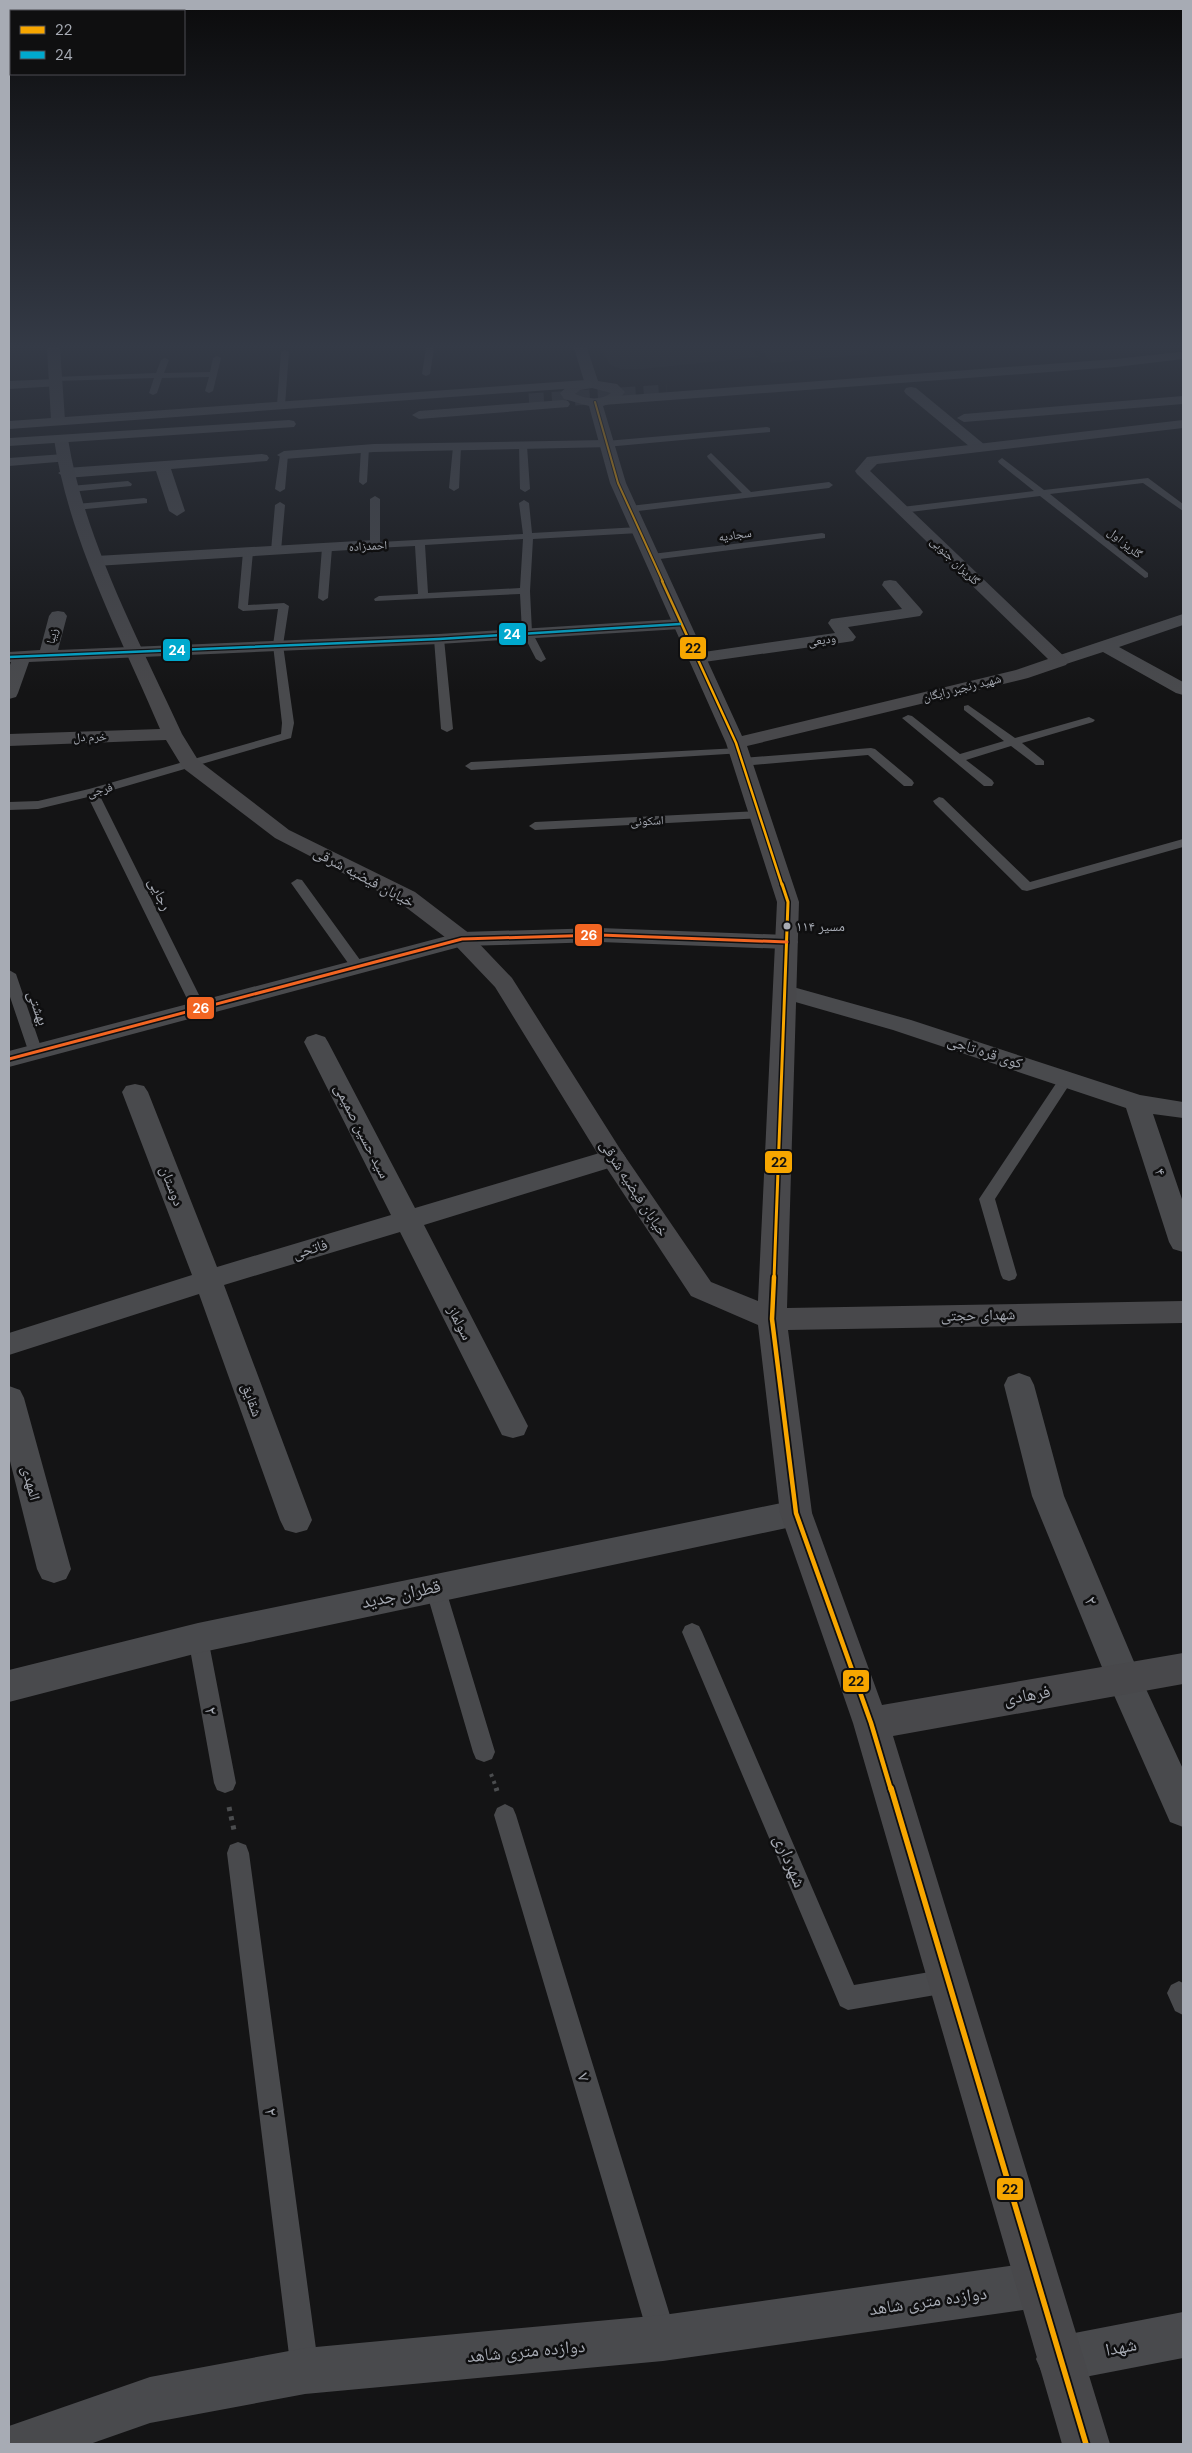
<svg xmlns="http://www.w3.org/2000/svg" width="1192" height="2453" font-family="'DM Sans','Noto Naskh Arabic',sans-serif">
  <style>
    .built { fill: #1e1e20 }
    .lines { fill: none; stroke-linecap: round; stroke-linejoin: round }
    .highway-tunnel { stroke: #313235; stroke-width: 15; stroke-dasharray: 15 8; stroke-linecap: butt }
    .path-far1 { stroke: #4a4c4e; stroke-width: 4; stroke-dasharray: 3 4.5; stroke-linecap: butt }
    .path { stroke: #4a4c4e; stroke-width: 5; stroke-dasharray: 4 5.5; stroke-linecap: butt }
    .lane { fill: #494a4d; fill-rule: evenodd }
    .street { fill: #494a4d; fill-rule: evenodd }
    .secondary { fill: #48484b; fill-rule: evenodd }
    .highway { fill: #4b4c4e; fill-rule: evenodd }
    .bus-1-far4-casing { stroke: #0f0f10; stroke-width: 4 }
    .bus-1-far3-casing { stroke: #0f0f10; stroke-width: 5 }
    .bus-1-far2-casing { stroke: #0f0f10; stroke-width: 6 }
    .bus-1-far1-casing { stroke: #0f0f10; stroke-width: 8 }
    .bus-1-casing { stroke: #0f0f10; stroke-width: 9 }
    .bus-2-casing { stroke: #0f0f10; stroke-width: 5 }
    .bus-3-casing { stroke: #0f0f10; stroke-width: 6 }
    .bus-1-far4 { stroke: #f7a600; stroke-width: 2 }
    .bus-1-far3 { stroke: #f7a600; stroke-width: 2.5 }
    .bus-1-far2 { stroke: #f7a600; stroke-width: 3 }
    .bus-1-far1 { stroke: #f7a600; stroke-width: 4.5 }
    .bus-1 { stroke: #f7a600; stroke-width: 5.5 }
    .bus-2 { stroke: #00a9ce; stroke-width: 2.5 }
    .bus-3 { stroke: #f26522; stroke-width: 3 }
    .bus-dot { fill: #a7abb4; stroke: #0f0f10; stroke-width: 2 }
    .labels { text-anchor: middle; stroke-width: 5; stroke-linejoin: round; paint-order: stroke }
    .far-street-label { font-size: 12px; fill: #a7abb4; stroke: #0f0f10 }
    .bus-label { font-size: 14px; fill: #a7abb4; stroke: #0f0f10; text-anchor: start }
    .street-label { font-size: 15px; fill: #a7abb4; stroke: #0f0f10 }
    .near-street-label { font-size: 18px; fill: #a7abb4; stroke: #0f0f10 }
    .line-badge { stroke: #0f0f10; stroke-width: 2 }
    .badge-label { font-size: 14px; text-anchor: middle; font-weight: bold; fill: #fff }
    .pale-badge-label { font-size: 14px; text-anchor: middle; font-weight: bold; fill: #111 }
  </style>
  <rect width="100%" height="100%" fill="#141415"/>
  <path class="built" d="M602 348H672V350L748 348 759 357 643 369H621L609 364Z
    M760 348H864L871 354 772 363Z"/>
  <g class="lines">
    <path class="highway-tunnel" d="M529 401 667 392"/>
    <path class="path-far1" d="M491 1774 497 1790"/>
    <path class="path" d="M496 1788 497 1791
      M229 1807 234 1830"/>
    <path class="lane" d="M426 348H434L430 374 426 376 422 374Z
      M285 350 289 352 285 405 281 407 277 405 281 352Z
      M217 356 221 358 213 391 209 393 205 391 209 377 162 378 157 393 153 395 149 393 154 378 55 381 51 379 55 377 156 373 161 360 165 358 169 360 164 373 210 372 213 358Z
      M767 427 770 428V432L606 447 602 444 606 441Z
      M523 443 527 446 530 489 525 492 520 489 519 446Z
      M457 444 461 447 459 488 454 491 449 488 453 447Z
      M365 445 369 448 367 482 363 485 359 482 361 448Z
      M284 452 288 455 285 489 280 492 275 489 280 455Z
      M711 453 751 492 829 482 833 485 829 488 630 512 625 509 630 506 742 493 708 458 707 456Z
      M1002 458 1044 490 1148 478 1183 504V511L1143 483 1050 494 1148 573V577L1145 578 1040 496 902 513 897 510 902 507 1034 491 999 463 998 461Z
      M128 481 132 484 131 486 70 492 65 489 70 486Z
      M375 496 380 499V542L523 534 519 503 524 500 529 503 532 533 639 527 644 530 639 533 533 539 530 591 532 632 546 659 541 662 536 659 522 632 520 594 375 601 374 599 379 596 418 594 415 546 375 548 370 545V499ZM523 539 520 588 428 593 425 545Z
      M144 498 147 499V503L76 510 71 507 76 504Z
      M280 502 285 505 281 551 276 554 271 551 275 505Z
      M822 533 825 534V538L652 560 647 557 652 554Z
      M327 545 332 548 328 598 323 601 318 598 322 548Z
      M248 549 253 552 248 605 284 603 289 606 283 645 294 723 291 738 99 794 206 1009 199 1013 192 1009 88 797 38 809 9 810V802L38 801 89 789 281 734 282 723 273 645 278 609 243 611 238 608 243 552Z
      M439 636 444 639 453 729 447 732 441 729 434 639Z
      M968 705 1015 738 1089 717 1095 720 1093 722 1022 743 1044 761V765H1036L1011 746 966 760 992 780 994 783 992 786H984L902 718 908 715 912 716 960 754 1004 741 964 710V706Z
      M739 748 743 749V753L471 770 465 766 471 762Z
      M871 748 875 749 912 780 914 783 912 786H904L868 755 742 766 736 762 742 758Z
      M939 797 943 798 1030 882 1183 839V847L1027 891 1022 890 935 804 933 801Z
      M759 811 765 815 763 818 535 830 529 826 535 822Z
      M297 879 302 880 363 964 365 967 363 970H353L291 883Z
      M9 970 16 974 43 1053 41 1056H31L29 1053 9 994Z
      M1066 1074 1073 1079 995 1199 1017 1275 1015 1279 1009 1281 1003 1279 1001 1275 979 1199 1061 1076Z
      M435 1578 442 1581 445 1587 495 1752 492 1759 484 1762 476 1759 473 1752 425 1587 428 1581Z
      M692 1623 699 1626 702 1632 854 1985 947 1969 955 1973 959 1981 955 1989 947 1993 848 2010 840 2006 682 1632 685 1626Z
      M198 1629 205 1632 208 1638 236 1783 233 1790 225 1793 217 1790 214 1783 188 1638 191 1632Z
      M505 1804 513 1808 516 1815 676 2335 672 2345 662 2349 652 2345 648 2335 494 1815 497 1808Z
      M238 1842 246 1845 249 1853 319 2371 315 2381 305 2385 295 2381 291 2371 227 1853 230 1845Z
      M1179 1981 1183 1983V2015L1175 2011 1167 1993 1171 1985Z"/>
    <path class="street" d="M55 379 60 380 62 383 60 386 9 389V381Z
      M911 387 916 388 985 445 987 448 985 451H975L906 394 904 391 906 388Z
      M1183 396V404L964 422 957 418 964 414Z
      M606 440 611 441 613 444 611 447 374 452 284 459 277 455 284 451 374 444Z
      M64 454 71 458 69 461 9 466V458Z
      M262 454 267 455 269 458 267 461 171 469 185 511 177 516 169 511 156 471 66 478 58 473 66 468Z
      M375 540 381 542 383 545 381 548 96 566 90 564 88 561 90 558 96 556Z
      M890 580 896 581 920 608 923 612 920 616 848 627 856 637 853 641 847 642 697 663 691 662 688 658 691 654 697 653 835 633 828 623 831 619 902 609 882 585 884 581Z
      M58 611 64 612 67 616 58 650 439 634 680 619 686 620 689 624 686 628 680 629 439 644 29 662 18 693 16 697 9 699V668L11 662H9V652L40 650 49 616 52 612Z
      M1183 614V625L1119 647 1183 682V695L1176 693 1103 652 1060 666 1054 665 1051 661 1054 657Z
      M600 928 787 935 795 937 798 942 795 947 787 949 600 942 463 946 9 1067V1051L462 932Z
      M786 985 911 1020 1140 1095 1183 1102V1118L1153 1114 1183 1202V1252L1173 1249 1169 1242 1126 1108 893 1030 778 997 774 992 778 987Z
      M316 1034 325 1037 328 1042 415 1208 613 1149 622 1152 626 1158 622 1164 424 1225 528 1426 524 1435 513 1438 502 1435 400 1232 224 1285 312 1520 307 1530 296 1533 285 1530 280 1520 199 1294 9 1355V1333L192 1275 122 1092 126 1086 135 1084 144 1086 148 1092 217 1267 391 1215 304 1042 307 1037Z
      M1019 1373 1030 1377 1034 1385 1064 1496 1140 1676 1183 1769V1827L1170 1822 1106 1677 1032 1496 1004 1385 1008 1377Z
      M9 1386 20 1390 24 1398 71 1569 66 1579 54 1583 42 1579 37 1569 9 1457Z
      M796 1500 807 1504 812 1513 807 1522 796 1526 198 1653 9 1702V1670L198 1623Z
      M1037 2262 1053 2269 1060 2285 1053 2301 1037 2308 663 2361 305 2394 150 2423 90 2444H9V2426L150 2377 305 2348 663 2315Z
      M1183 2312V2358L1059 2382 1043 2375 1036 2359 1043 2343 1059 2336Z"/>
    <path class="secondary" d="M47 348H60L65 420 58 424 51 420Z
      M574 348H587L598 381 617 384 625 392 617 401 603 406 626 483 742 736 1016 670 1048 659 857 474 855 471 867 457 1183 420V428L877 464 870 471 1069 661 1066 665 1028 678 747 746 799 902 787 1308 1183 1301V1323L788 1330 812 1513 882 1705 1183 1653V1684L893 1736 1110 2444H1062L853 1723 780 1513 758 1325 691 1296 604 1164 495 987 454 944 399 902 275 838 183 768 166 740 9 746V734L160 729C121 637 68 538 54 439L61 435 68 439C84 539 140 642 182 734L198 760 289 830 415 892 470 934 512 978 622 1152 711 1282 758 1301 777 902 726 743 610 483 589 406 564 399 560 393 571 383 584 381ZM592 388 611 393C600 401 587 399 575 394L580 390Z"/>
    <path class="highway" d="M1180 352 1183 353V359L1116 367 603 405 596 401 603 397 1116 359Z
      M586 380 591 381 593 384 591 387 9 429V421Z
      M563 400 568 401 570 404 568 407 419 419 412 415 419 411Z
      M289 420 294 421 296 424 294 427 9 446 10 438Z"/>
    <defs>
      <path id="bus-1-far4" d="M595 402 618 483 663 582"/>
      <path id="bus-1-far3" d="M662 581 736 743 782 885"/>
      <path id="bus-1-far2" d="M774 1279 788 902 782 884"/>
      <path id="bus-1-far1" d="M774 1277 772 1319 796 1513 871 1723 891 1790"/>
      <path id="bus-1" d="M891 1788 1086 2444"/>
      <path id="bus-2" d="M9 657 439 639 680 624"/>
      <path id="bus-3" d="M9 1059 462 939 600 935 787 942"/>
    </defs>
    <use href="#bus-1-far4" class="bus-1-far4-casing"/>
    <use href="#bus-1-far3" class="bus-1-far3-casing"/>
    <use href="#bus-1-far2" class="bus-1-far2-casing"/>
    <use href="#bus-1-far1" class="bus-1-far1-casing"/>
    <use href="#bus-1" class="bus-1-casing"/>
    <use href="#bus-2" class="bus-2-casing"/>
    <use href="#bus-3" class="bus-3-casing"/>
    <use href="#bus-1-far4" class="bus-1-far4"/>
    <use href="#bus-1-far3" class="bus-1-far3"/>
    <use href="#bus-1-far2" class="bus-1-far2"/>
    <use href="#bus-1-far1" class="bus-1-far1"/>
    <use href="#bus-1" class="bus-1"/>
    <use href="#bus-2" class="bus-2"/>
    <use href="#bus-3" class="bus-3"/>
  </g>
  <linearGradient id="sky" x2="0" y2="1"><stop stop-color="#0b0b0c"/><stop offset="0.5" stop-color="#343a46"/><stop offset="1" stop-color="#343a46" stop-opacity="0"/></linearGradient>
  <rect width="1192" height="692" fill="url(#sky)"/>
  <circle class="bus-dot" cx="787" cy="926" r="4.5"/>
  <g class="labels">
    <g class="far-street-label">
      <text transform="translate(735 535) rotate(-8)" y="4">سجادیه</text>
      <text transform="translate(1125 543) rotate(39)" y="4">گلریز اول</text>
      <text transform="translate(368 546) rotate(-3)" y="4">احمدزاده</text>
      <text transform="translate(955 561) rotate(44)" y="4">گلریزان جنوبی</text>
      <text transform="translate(52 636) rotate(-75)" y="4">زیبا</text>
      <text transform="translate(822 640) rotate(-8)" y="4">ودیعی</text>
      <text transform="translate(962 688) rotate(-14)" y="4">شهید رنجبر رایگان</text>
      <text transform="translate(90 737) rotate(-2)" y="4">خرم دل</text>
      <text transform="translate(100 790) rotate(-15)" y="4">فرجی</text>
      <text transform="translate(647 821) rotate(-3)" y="4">اسکوئی</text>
    </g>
    <g class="bus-label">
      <text x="796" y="931">مسیر ۱۱۴</text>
    </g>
    <g class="street-label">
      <text transform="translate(364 877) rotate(28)" y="5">خیابان فیضیه شرقی</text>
      <text transform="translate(160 894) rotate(64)" y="5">رجایی</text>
      <text transform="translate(38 1008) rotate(71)" y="5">بهشتی</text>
      <text transform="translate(985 1052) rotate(18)" y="5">کوی قره تاجی</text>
      <text transform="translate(362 1131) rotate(63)" y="5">سید حسین صمیمی</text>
      <text transform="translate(1160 1172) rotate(71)" y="5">۴</text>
      <text transform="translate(172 1186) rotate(69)" y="5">دوستان</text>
      <text transform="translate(634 1188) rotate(57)" y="5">خیابان فیضیه شرقی</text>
      <text transform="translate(310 1249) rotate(-17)" y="5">فاتحی</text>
      <text transform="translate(978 1315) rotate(-1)" y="5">شهدای حجتی</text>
      <text transform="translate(460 1323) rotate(63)" y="5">سولماز</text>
      <text transform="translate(252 1400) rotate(70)" y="5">شقایق</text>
      <text transform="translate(31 1483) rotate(75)" y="5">المهدی</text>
    </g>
    <g class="near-street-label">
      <text transform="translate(401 1594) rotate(-12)" y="6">قطران جدید</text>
      <text transform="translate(1091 1601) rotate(67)" y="6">۲</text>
      <text transform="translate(1027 1695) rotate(-10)" y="6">فرهادی</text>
      <text transform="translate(211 1711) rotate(80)" y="6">۲</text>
      <text transform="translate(790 1861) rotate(67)" y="6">شهرداری</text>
      <text transform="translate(584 2077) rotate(73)" y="6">۷</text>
      <text transform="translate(271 2112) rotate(83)" y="6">۲</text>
      <text transform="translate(928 2301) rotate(-8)" y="6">دوازده متری شاهد</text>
      <text transform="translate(1121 2347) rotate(-11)" y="6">شهدا</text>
      <text transform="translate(526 2351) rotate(-5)" y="6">دوازده متری شاهد</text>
    </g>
  </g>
  <g class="line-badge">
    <rect x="498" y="622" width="29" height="24" rx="5" fill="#00a9ce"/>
    <rect x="679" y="636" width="28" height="24" rx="5" fill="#f7a600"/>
    <rect x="162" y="638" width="29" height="24" rx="5" fill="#00a9ce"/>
    <rect x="574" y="923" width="29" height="24" rx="5" fill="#f26522"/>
    <rect x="186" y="996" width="29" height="24" rx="5" fill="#f26522"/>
    <rect x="764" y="1150" width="29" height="24" rx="5" fill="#f7a600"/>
    <rect x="842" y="1669" width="28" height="24" rx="5" fill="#f7a600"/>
    <rect x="996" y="2177" width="28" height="24" rx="5" fill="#f7a600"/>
  </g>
  <g class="badge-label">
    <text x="512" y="639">24</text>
    <text x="177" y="655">24</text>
    <text x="589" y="940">26</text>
    <text x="201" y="1013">26</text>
  </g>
  <g class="pale-badge-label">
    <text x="693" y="653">22</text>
    <text x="779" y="1167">22</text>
    <text x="856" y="1686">22</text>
    <text x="1010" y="2194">22</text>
  </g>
  <rect width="1192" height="2453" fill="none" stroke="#a7abb4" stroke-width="20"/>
  <rect x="10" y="10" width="175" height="65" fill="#0f0f10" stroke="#4c4d52"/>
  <rect x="20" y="26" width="25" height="8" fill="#f7a600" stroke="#4c4d52"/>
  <text x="55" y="35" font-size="15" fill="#a7abb4">22</text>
  <rect x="20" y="51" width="25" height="8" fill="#00a9ce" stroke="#4c4d52"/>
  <text x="55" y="60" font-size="15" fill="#a7abb4">24</text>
</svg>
